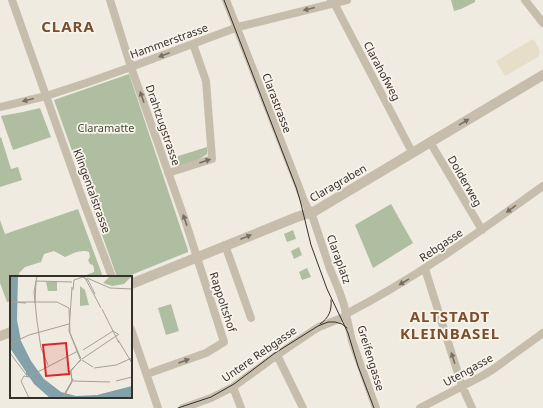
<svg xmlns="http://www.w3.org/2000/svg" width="543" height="408" font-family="'Noto Sans',sans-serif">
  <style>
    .green { fill: #afbda1 }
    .plaza { fill: #e6dec9 }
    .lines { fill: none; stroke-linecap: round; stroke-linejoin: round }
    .minor { stroke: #c7bdad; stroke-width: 8 }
    .tertiary { stroke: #c7bdad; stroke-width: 10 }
    .tram { stroke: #36302b; stroke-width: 1 }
    .oneway { fill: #776f66 }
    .labels { text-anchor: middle; stroke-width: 3.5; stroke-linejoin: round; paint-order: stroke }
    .street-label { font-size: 11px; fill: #36302b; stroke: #f8f4ec }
    .park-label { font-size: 11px; fill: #405131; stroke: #f8f4ec }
    .district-label { font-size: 15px; font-weight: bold; letter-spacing: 1px; fill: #7b4e2e; stroke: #f8f4ec }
    .inset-river { fill: none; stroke: #82a1a9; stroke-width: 2 }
    .inset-road { fill: none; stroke: #a6a098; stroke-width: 1 }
    .view { fill: #d62828; fill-opacity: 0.15; stroke: #d62828; stroke-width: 2 }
    .inset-edge { fill: none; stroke: #36302b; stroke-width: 2 }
  </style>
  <rect width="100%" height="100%" fill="#f0ebe0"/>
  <path class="green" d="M451 0H475V2L461 9 454 11Z
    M129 74 188 250V252L126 277H117L54 100Z
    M40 108 51 137 13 150 1 116 23 112Z
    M1 137 11 169 18 167 22 180 0 187V138Z
    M207 147V154C203 158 184 167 178 166 175 165 173 162 172 158Z
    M391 204 413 243 373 268 355 225Z
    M78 209 103 277H81L94 272V269L93 265 90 264 88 260 90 257 89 252C81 249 72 254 65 257L54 251 44 254 41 262 25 267 19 273 20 277H11V301L7 302 0 283V220L5 234Z
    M293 230 296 239 287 242 284 234Z
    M299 247 302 255 294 259 291 251Z
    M307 268 311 277 302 280 299 272Z
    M171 304 179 331 166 335 158 308Z"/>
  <path class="plaza" d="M533 39 539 48 540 52 538 57 505 76 496 61Z"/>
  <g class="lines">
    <path class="minor" d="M12 0 84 203 112 277
      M110 0 131 67 186 223 224 342 206 353 147 374
      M226 0 300 190 304 201 313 218 330 269 340 293 344 305 352 341 376 408
      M331 0 334 3 412 152
      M525 0 543 23
      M0 107 46 96 86 83 131 67 238 27 347 0
      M430 142 482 230
      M168 173 212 159 206 81 193 44
      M225 245 251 318
      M425 269 462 386 472 408
      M131 329 158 408
      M277 355 303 408
      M233 387 241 408
      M183 408 211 398 233 387 277 355 314 330 319 327 344 317 346 314C416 278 479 232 543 186
      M420 408 482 376 492 370 543 333"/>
    <path class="tertiary" d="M131 284 297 217 315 211 543 75
      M0 336 11 332"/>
    <path class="tram" d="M224 0 296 187 300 200 311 245 327 289 348 333 358 366 374 408
      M320 324C329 318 332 310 331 300
      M178 408 211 397 234 384 275 353 318 326 328 322H335L342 324 347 328"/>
  </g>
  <defs><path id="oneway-solid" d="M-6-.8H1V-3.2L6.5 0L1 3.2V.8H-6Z"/></defs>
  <g class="oneway">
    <use href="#oneway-solid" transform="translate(309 9) rotate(166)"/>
    <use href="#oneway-solid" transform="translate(164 55) rotate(159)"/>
    <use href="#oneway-solid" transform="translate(142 97) rotate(-109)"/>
    <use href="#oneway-solid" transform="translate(28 100) rotate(166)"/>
    <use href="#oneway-solid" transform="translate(464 122) rotate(-31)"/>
    <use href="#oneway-solid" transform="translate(205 161) rotate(-19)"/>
    <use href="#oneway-solid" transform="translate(511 209) rotate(144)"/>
    <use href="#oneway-solid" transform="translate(185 220) rotate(-109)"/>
    <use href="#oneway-solid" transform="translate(246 237) rotate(-22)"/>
    <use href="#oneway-solid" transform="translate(404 282) rotate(149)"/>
    <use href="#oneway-solid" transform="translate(453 358) rotate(-108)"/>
    <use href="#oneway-solid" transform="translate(184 361) rotate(-20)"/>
  </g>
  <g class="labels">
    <g class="street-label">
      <text transform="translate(169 41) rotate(-20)" y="4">Hammerstrasse</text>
      <text transform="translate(382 71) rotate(62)" y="4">Clarahofweg</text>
      <text transform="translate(277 103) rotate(69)" y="4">Clarastrasse</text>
      <text transform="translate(163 125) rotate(71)" y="4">Drahtzugstrasse</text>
      <text transform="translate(465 181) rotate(60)" y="4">Dolderweg</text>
      <text transform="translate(338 183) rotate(-30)" y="4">Claragraben</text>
      <text transform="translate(92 191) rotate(70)" y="4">Klingentalstrasse</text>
      <text transform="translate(441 245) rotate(-34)" y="4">Rebgasse</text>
      <text transform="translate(339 259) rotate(70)" y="4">Claraplatz</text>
      <text transform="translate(223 302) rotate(72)" y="4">Rappoltshof</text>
      <text transform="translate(259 354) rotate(-35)" y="4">Untere Rebgasse</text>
      <text transform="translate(371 358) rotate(73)" y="4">Greifengasse</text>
      <text transform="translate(468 370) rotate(-29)" y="4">Utengasse</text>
    </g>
    <g class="park-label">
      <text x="106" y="132">Claramatte</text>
    </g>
    <g class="district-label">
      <text x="68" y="32">CLARA</text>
      <text x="450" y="322">ALTSTADT<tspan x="450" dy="17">KLEINBASEL</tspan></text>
    </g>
  </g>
  <g transform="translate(10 276)">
    <rect width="122" height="122" fill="#f0ebe0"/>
    <path d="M100 0H122L114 8 102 10 93 7ZM36 6H47V15H38ZM70 10 75 14 79 29 70 30Z" fill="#afbda1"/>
    <path d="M0 0H8L7 44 11 65 21 85 34 103 51 116 66 120 87 119 122 110V122H40L24 108 0 72Z" fill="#82a1a9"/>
    <path class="inset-river" d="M1 24V0M1 28 4 64M5 67 17 92V99M18 99 51 122M94 122 100 117 122 116M96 122 122 117"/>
    <path class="inset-road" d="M27 0 24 16 27 45 31 72 38 89M74 0 91 32M77 2 100 12 122 13M62 11 59 55 70 83M63 14 64 4 73 1 78 4 85 18M0 26 16 27M0 26H47L59 32 60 57 71 83 61 95 62 106 53 122M25 27 26 5 62 6M92 33 109 67M108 64 122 87M0 68 19 59 59 48M73 74 103 55 108 58M0 77 18 101 68 75M72 83 109 58M72 84 83 91M84 92 106 89 122 82M19 101 14 100 11 105 19 122M62 103 60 95 71 84M63 105 100 106M106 105 122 101M52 122 63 103 53 122"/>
    <path class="view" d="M56 67 59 98 36 100 33 69Z"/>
    <rect width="122" height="122" class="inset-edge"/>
  </g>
</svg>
